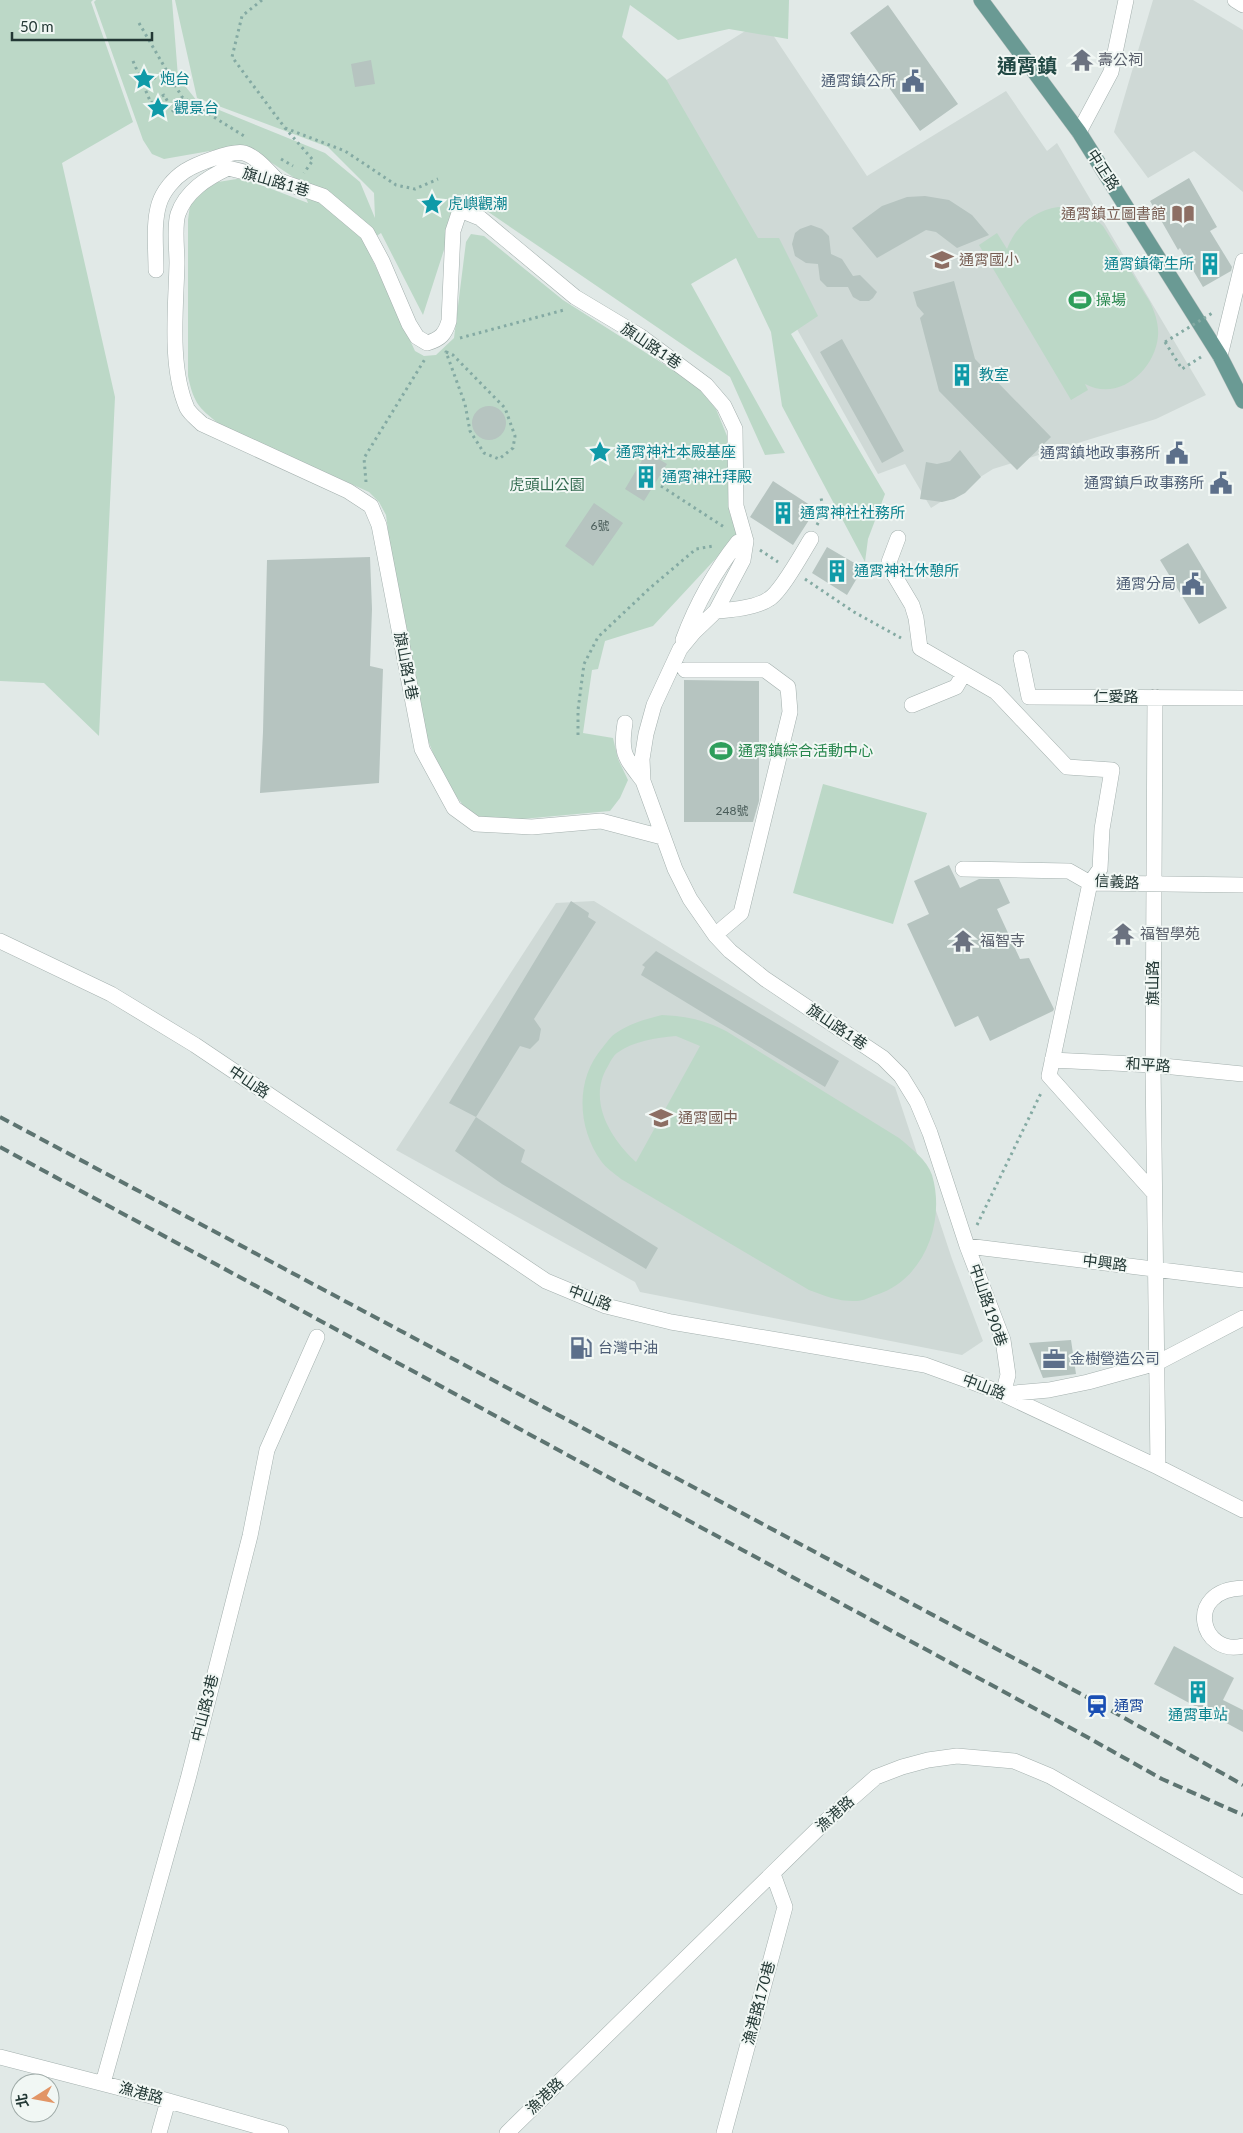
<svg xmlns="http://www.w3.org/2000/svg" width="1243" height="2133" font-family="Lato,'Noto Sans TC',sans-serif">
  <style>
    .built { fill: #cfd9d6 }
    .green { fill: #bcd8c7; fill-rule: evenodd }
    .building { fill: #b6c4c0 }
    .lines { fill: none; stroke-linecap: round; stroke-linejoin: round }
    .minor-casing { stroke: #a4b0ae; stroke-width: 16 }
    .major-casing { stroke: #bdc3c2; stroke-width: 16 }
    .path { stroke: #84aaa3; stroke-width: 3; stroke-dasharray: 2.5 4; stroke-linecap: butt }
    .minor { stroke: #fff; stroke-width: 15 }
    .major { stroke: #6a9a94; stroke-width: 15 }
    .rail { stroke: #5d7471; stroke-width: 4; stroke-dasharray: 10 5; stroke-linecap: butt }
    .path-bridge { stroke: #84aaa3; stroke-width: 3; stroke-dasharray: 2.5 4; stroke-linecap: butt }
    .labels { text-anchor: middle; stroke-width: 4; stroke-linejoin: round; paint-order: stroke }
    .number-label { font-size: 12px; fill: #485b58 }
    .worship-label { font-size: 15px; fill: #5b616d; stroke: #f1f7f4; text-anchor: start }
    .culture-label { font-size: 15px; fill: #0d838f; stroke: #f1f7f4; text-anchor: start }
    .service-label { font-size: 15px; fill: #4e5e75; stroke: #f1f7f4; text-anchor: end }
    .street-label { font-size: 15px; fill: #233835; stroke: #f1f7f4 }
    .education-label { font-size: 15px; fill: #785e54; stroke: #f1f7f4; text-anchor: start }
    .leisure-label { font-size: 15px; fill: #27864d; stroke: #f1f7f4; text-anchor: start }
    .park-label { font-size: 15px; fill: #326a4f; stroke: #f1f7f4 }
    .transit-label { font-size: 15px; fill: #164399; stroke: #f1f7f4; text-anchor: start }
    .district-label { font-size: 20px; font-weight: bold; fill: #214844; stroke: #f1f7f4 }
  </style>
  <rect width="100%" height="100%" fill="#e1e9e7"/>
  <path class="built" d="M1153 0H1193L1243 30V192L1194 151 1148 178 1114 132Z
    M763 20 867 176 1006 91 1047 151 1057 143 1206 395 1156 419 993 469 931 508 905 464 878 474 660 84Z
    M594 901 895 1087 952 1259 983 1341 962 1355 640 1292 635 1282 396 1150 556 903Z"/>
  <path class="green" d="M0 0H93L91 2 133 122 62 163 115 397 99 736 44 683 0 681Z
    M96 0H172L178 77 197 101 325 153 360 182 375 218 374 193 328 147 197 98 175 0H789L788 39 729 29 678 40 630 5 622 37 666 79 758 238H779L818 316 791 334 885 494 868 539 865 562 782 406 771 332 736 258 691 284 785 453 765 455 730 377 462 194 423 315 381 233 365 244 415 351 424 356 436 355 454 338 466 242 471 234 484 236 563 300 695 384 716 409 727 436 729 511 740 543 735 563 720 554 653 626 605 641 598 669 592 670 583 733 613 738 618 759 628 780 620 798 610 811 500 821 479 817 466 809 453 792 437 763 424 730 400 623 386 515 379 502 369 492 222 426C200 409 194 405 188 376V220L190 205 206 189 218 182 243 178 308 203 299 181 248 147 221 149 164 159 152 154 143 140 94 2Z
    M1058 207C1075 208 1091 213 1103 226L1150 302C1155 313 1159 324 1158 336 1155 371 1118 402 1085 384L1088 390 1071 400 979 245 997 233 1007 249C1016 226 1033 211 1058 207Z
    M823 784 927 813 893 924 793 893Z
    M662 1015C686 1016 705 1020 726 1031L899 1138C911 1148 927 1160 932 1175 946 1222 924 1280 876 1295 870 1297 863 1301 857 1301 840 1302 825 1296 809 1290L621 1179C614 1173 606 1168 601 1161 577 1127 575 1079 603 1047 607 1042 611 1036 616 1033 631 1023 646 1019 662 1015ZM676 1036 700 1046 636 1162C610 1138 587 1100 608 1066 610 1062 613 1056 617 1053 633 1041 656 1038 676 1036Z"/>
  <path class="building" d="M888 5 958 104 920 131 850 33Z
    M371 60 375 84 355 87 351 64Z
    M1189 178 1217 227 1210 231 1232 267 1231 271 1203 287 1180 248 1178 250 1150 201Z
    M925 196 949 200 972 215 989 235 957 248 936 232 926 230 877 258 852 228 882 206 907 197Z
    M811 225 822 229 829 236 831 254 842 259 853 276 860 275 877 292 873 298 869 301H860L853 297 848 287H827L820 280 818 264 806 263 795 256 792 244 795 233 800 229Z
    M954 281 975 359 1051 437 1017 470 939 391 920 318 924 314 917 306 913 292Z
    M842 339 904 451 882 463 820 352Z
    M472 423a17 17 0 1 1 34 0a17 17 0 1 1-34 0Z
    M960 450 981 477 965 493 954 499 942 502 920 499 926 462 937 464 950 461Z
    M647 452 667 464 644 501 625 489Z
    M773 481 816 509 793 545 750 517Z
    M594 503 623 523 593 566 565 546Z
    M1188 543 1227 608 1199 624 1160 560Z
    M827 547 863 568 847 595 812 573Z
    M370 557 372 609 370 666 383 669 379 783 260 793 263 732 267 560Z
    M684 680 759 681V801L753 822H684Z
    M949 865 960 888 979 879H999L1010 903 997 909 1020 959 1029 958 1054 1009 1053 1011 990 1041 978 1016 955 1027 907 924 929 914 914 881Z
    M571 901 589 913 588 917 596 922 534 1019 541 1029 539 1040 530 1049 520 1046 476 1117 449 1103Z
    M656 951 839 1061 825 1087 641 975 645 967 642 965Z
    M476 1117 525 1150 521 1162 658 1248 646 1269 502 1184 455 1151Z
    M1071 1340 1076 1374 1043 1378 1029 1343Z
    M1174 1646 1234 1678 1223 1700 1243 1710V1732L1154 1684Z"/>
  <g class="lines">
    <defs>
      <path id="minor" d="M1235 0 1243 5
        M1079 132 1111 72 1126 0
        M156 270C156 248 153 224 159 204 163 191 174 178 185 171 196 164 232 150 244 153 257 157 267 170 277 180
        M1220 356 1243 261
        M898 538 889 562 890 568 912 605 916 618 920 648 996 692 1067 767 1112 770 1102 829 1100 869 1090 883 1049 1076 1154 1193
        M716 611C732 610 756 608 769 599 781 592 803 552 811 539
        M683 640C696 605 715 571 738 542L746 541
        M1021 658 1029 697 1243 698
        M685 670H765L788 687 790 712 741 913 715 935
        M1155 697 1153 1065 1158 1467
        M912 705 956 687 963 675
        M625 723C620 754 625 757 643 781
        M662 837 601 821 532 827 476 824 454 808 422 749 379 525 371 506 348 491 202 424C197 419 190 414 187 408 169 367 176 307 177 263 177 250 174 226 178 214 186 191 207 178 228 168L277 180 323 196 367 233 382 261 409 324 417 337 427 343C441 339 445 334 449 321L453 231 460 210 480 218 575 297 640 336 706 385 724 406 735 429 736 506 746 541 743 560 716 611 694 632 680 649 654 705 646 734 642 759 643 781 675 869 690 899 715 935 730 951 765 979 883 1058 901 1076 917 1102 930 1133 967 1246 1003 1340 1008 1375 1003 1394 1049 1390 1088 1382 1157 1363 1243 1318
        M963 869 1069 871 1090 883 1243 885
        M0 941 111 994 195 1045 546 1281 606 1306 671 1322 925 1365 994 1390 1158 1467 1243 1510
        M1052 1060 1153 1065 1243 1074
        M967 1246 1243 1280
        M1243 1588C1183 1590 1201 1657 1243 1646
        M0 2057 151 2096 281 2133
        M103 2083 188 1779 250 1536 267 1450 317 1337
        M159 2133 168 2101
        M507 2133 827 1820 876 1777 902 1767 928 1760 957 1756 1014 1761 1050 1776 1243 1887
        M724 2133 785 1907 773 1874"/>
      <path id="major" d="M981 0 1079 132 1220 356 1243 401"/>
    </defs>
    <use href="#minor" class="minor-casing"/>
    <use href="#major" class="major-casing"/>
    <path class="path" d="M262 0 242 16 232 57 285 128 313 160 304 173
      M139 23 182 97 244 136
      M133 61 151 103 164 95 173 111 180 109 186 111 191 103
      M142 85 167 71
      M285 128 345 151 396 185 415 189 438 179
      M281 159 293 166
      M460 338 564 310
      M1165 342 1182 369 1201 357
      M446 352 453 355 505 408 515 436 513 448 499 459 484 453 470 431 465 404Z
      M366 482 364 458 425 359
      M661 486 724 527
      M817 525 824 511 821 498
      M760 550 778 562
      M805 579 854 612 901 638
      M578 735V710L584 664 598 637 650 588 696 549 713 546
      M977 1225 1042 1091"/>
    <use href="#minor" class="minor"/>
    <use href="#major" class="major"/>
    <path class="rail" d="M0 1117 1096 1702 1243 1785
      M0 1147 1078 1732 1162 1779 1243 1815"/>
    <path class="path-bridge" d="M1165 342 1214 312"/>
  </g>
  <defs>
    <symbol id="temple-bare" viewBox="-9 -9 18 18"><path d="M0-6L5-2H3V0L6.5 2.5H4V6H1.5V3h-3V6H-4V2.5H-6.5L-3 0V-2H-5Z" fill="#6b7280" stroke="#f1f7f4" stroke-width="2.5" paint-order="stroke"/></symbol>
    <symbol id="sight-bare" viewBox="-9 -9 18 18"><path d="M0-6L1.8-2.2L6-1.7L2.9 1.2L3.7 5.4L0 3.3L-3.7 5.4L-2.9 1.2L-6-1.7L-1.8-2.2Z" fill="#0f9aa8" stroke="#f1f7f4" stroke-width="2.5" paint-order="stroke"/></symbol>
    <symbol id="civic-bare" viewBox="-9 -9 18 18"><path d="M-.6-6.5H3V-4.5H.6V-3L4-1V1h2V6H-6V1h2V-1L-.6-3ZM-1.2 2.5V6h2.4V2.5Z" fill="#5c6f8a" stroke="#f1f7f4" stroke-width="2.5" paint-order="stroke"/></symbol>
    <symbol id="library-bare" viewBox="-9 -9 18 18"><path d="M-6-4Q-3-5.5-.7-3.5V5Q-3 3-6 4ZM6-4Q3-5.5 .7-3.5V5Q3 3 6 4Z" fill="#8d6e63" stroke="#f1f7f4" stroke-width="2.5" paint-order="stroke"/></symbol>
    <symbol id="school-bare" viewBox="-9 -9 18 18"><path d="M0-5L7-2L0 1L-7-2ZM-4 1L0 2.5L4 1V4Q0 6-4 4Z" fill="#8d6e63" stroke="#f1f7f4" stroke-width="2.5" paint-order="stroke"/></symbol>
    <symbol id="building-bare" viewBox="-9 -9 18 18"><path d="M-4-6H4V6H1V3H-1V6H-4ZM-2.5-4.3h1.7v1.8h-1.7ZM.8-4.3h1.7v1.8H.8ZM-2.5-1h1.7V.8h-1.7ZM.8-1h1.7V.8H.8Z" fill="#0f9aa8" stroke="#f1f7f4" stroke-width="2.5" paint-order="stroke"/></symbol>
    <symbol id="stadium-bare" viewBox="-9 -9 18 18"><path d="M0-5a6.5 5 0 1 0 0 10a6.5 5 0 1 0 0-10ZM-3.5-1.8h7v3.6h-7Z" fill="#2e9e5b" stroke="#f1f7f4" stroke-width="2.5" paint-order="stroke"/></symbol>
    <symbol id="fuel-bare" viewBox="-9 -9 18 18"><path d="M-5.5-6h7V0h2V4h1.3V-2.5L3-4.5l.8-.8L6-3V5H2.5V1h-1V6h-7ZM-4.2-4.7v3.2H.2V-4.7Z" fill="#5c6f8a" stroke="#f1f7f4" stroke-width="2.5" paint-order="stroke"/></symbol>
    <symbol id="office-bare" viewBox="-9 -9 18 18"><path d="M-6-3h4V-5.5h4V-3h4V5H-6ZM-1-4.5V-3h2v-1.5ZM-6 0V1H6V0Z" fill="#5c6f8a" stroke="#f1f7f4" stroke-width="2.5" paint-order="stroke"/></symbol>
    <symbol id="station-bare" viewBox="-9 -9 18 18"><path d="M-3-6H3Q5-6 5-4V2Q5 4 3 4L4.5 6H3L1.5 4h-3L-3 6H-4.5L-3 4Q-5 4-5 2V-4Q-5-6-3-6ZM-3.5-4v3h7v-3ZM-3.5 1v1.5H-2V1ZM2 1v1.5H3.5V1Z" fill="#1a4fb4" stroke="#f1f7f4" stroke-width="2.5" paint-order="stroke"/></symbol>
  </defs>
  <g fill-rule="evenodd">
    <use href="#temple-bare" x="1066" y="44" width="32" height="32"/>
    <use href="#sight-bare" x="128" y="63" width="32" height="32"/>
    <use href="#civic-bare" x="897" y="65" width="32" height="32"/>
    <use href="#sight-bare" x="142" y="92" width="32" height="32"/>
    <use href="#sight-bare" x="416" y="188" width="32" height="32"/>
    <use href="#library-bare" x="1167" y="198" width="32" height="32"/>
    <use href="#school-bare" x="926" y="244" width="32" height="32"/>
    <use href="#building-bare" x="1194" y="248" width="32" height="32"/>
    <use href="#stadium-bare" x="1064" y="284" width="32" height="32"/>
    <use href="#building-bare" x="946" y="359" width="32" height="32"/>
    <use href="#sight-bare" x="584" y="436" width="32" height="32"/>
    <use href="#civic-bare" x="1161" y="437" width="32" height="32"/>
    <use href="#building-bare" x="630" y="461" width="32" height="32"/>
    <use href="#civic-bare" x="1205" y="467" width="32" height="32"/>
    <use href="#building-bare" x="767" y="497" width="32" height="32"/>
    <use href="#building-bare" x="821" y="555" width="32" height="32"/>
    <use href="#civic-bare" x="1177" y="568" width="32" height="32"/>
    <use href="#stadium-bare" x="705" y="735" width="32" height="32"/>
    <use href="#temple-bare" x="1107" y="918" width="32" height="32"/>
    <use href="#temple-bare" x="947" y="925" width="32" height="32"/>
    <use href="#school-bare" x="645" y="1102" width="32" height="32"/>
    <use href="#fuel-bare" x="565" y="1332" width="32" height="32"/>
    <use href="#office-bare" x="1038" y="1343" width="32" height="32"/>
    <use href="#building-bare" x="1182" y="1676" width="32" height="32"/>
    <use href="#station-bare" x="1081" y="1690" width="32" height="32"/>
  </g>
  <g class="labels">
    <g class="number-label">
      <text x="600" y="530">6號</text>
      <text x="732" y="815">248號</text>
    </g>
    <g class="worship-label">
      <text x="1098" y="65">壽公祠</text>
      <text x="1140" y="939">福智學苑</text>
      <text x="980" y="946">福智寺</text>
    </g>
    <g class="culture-label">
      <text x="160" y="84">炮台</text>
      <text x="174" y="113">觀景台</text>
      <text x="448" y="209">虎嶼觀潮</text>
      <text x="1194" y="269" text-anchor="end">通霄鎮衛生所</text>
      <text x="979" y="380">教室</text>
      <text x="616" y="457">通霄神社本殿基座</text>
      <text x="662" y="482">通霄神社拜殿</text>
      <text x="800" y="518">通霄神社社務所</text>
      <text x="854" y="576">通霄神社休憩所</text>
      <text x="1198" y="1720" text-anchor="middle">通霄車站</text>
    </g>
    <g class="service-label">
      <text x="896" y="86">通霄鎮公所</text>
      <text x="1160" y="458">通霄鎮地政事務所</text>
      <text x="1204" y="488">通霄鎮戶政事務所</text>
      <text x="1176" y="589">通霄分局</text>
      <text x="598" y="1353" text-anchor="start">台灣中油</text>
      <text x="1070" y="1364" text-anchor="start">金樹營造公司</text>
    </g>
    <g class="street-label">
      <text transform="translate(1103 170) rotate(57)" y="5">中正路</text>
      <text transform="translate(276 182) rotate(16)" y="5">旗山路1巷</text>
      <text transform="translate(651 346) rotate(34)" y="5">旗山路1巷</text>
      <text transform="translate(406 666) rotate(79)" y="5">旗山路1巷</text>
      <text x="1116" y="702">仁愛路</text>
      <text transform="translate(1117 882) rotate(3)" y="5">信義路</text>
      <text transform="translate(1153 983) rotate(-90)" y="5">旗山路</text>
      <text transform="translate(837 1027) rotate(34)" y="5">旗山路1巷</text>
      <text transform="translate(1148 1065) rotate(4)" y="5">和平路</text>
      <text transform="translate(249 1082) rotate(34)" y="5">中山路</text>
      <text transform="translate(1105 1263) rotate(7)" y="5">中興路</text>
      <text transform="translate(590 1298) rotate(21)" y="5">中山路</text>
      <text transform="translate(988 1305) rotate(71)" y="5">中山路190巷</text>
      <text transform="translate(984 1387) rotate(21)" y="5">中山路</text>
      <text transform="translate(205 1708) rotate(-76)" y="5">中山路3巷</text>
      <text transform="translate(835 1814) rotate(-42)" y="5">漁港路</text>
      <text transform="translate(759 2003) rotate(-75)" y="5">漁港路170巷</text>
      <text transform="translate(141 2093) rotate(15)" y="5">漁港路</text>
      <text transform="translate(545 2096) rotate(-44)" y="5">漁港路</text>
    </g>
    <g class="education-label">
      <text x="1166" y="219" text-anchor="end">通霄鎮立圖書館</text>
      <text x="959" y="265">通霄國小</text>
      <text x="678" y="1123">通霄國中</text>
    </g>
    <g class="leisure-label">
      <text x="1096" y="305">操場</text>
      <text x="738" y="756">通霄鎮綜合活動中心</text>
    </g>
    <g class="park-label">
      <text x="547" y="490">虎頭山公園</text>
    </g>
    <g class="transit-label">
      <text x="1114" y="1711">通霄</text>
    </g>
    <g class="district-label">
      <text x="1027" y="73">通霄鎮</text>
    </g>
  </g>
  <g transform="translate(35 2098) rotate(259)"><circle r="24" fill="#f1f7f4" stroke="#9faba8"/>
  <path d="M0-4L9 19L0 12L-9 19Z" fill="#e29566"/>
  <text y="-8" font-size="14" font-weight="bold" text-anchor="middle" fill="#233835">北</text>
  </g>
  <path d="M12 32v8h140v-8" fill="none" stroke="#233835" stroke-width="2.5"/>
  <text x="20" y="32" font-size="15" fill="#233835" stroke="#f1f7f4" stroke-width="4" paint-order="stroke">50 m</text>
</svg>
